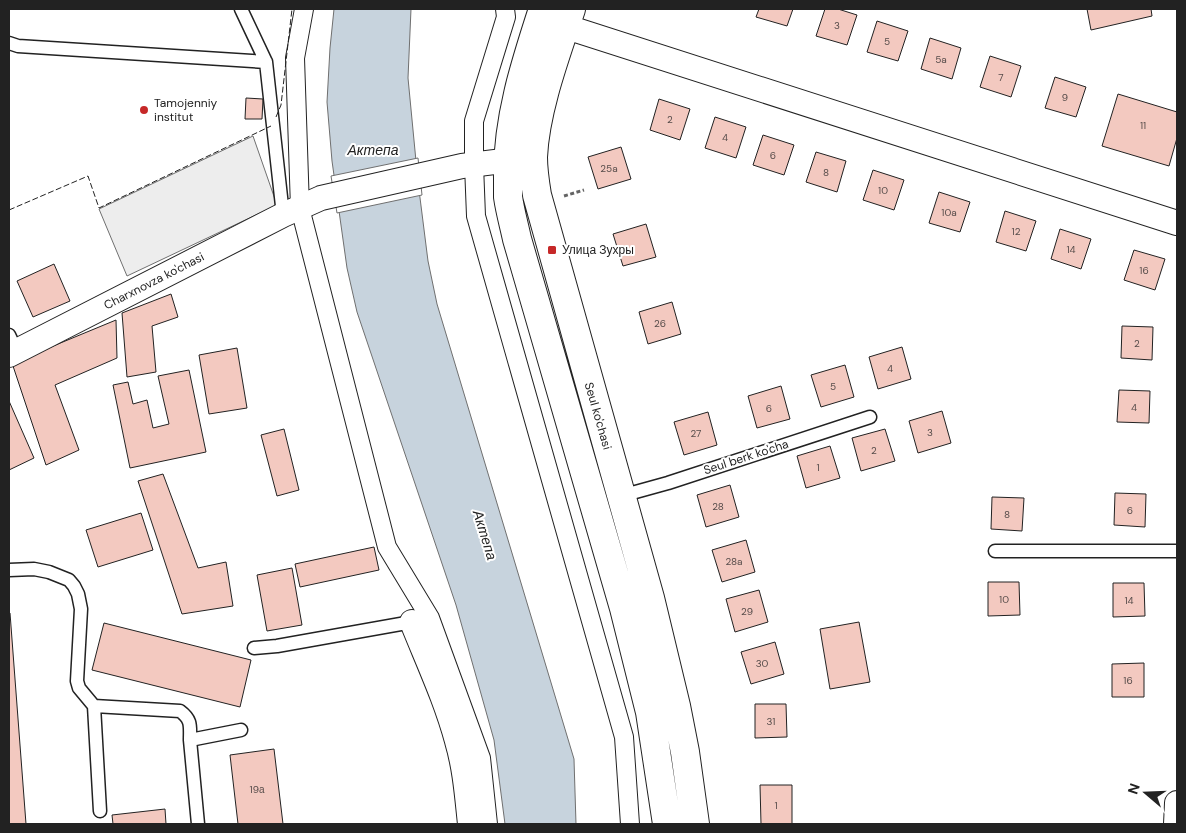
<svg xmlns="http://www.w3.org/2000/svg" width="1186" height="833" font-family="'DM Sans',sans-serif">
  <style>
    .parking { fill: #ededed; stroke: #6f6f6f }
    .water { fill: #c7d3dd; stroke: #6f6f6f }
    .pier { fill: #fff; stroke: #6f6f6f }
    .building { fill: #f3c9c0; stroke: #222 }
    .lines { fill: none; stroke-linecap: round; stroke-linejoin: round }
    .service-casing { stroke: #222; stroke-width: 15 }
    .pedestrian-casing { stroke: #222; stroke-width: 20 }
    .minor-casing { stroke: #222; stroke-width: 26 }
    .secondary-casing { stroke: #222; stroke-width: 30 }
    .path { stroke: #646464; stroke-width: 3; stroke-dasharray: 4 2.5; stroke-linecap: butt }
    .service { stroke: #fff; stroke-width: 12 }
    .pedestrian { stroke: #fff; stroke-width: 18 }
    .minor { stroke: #fff; stroke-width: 24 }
    .secondary { stroke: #fff; stroke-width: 28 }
    .fence { stroke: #222; stroke-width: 1; stroke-dasharray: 6 2.5; stroke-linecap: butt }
    .poi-dot { fill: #c62828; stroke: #fff; stroke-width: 2 }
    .labels { text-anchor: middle; stroke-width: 4; stroke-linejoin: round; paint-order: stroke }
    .number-label { font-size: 10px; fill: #564c4a }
    .poi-label { font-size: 12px; fill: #222; stroke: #fff; text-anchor: start }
    .street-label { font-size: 12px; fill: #222; stroke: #fff }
    .water-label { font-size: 14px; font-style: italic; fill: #222; stroke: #fff }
  </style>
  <rect width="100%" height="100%" fill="#fff"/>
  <path class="parking" d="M253 136 277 205 127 276 99 209Z"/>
  <path class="water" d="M334 9H411L408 78 418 182 428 261 437 304 574 759 576 824H505L494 740 456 605 357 312 347 268 332 161 327 102 330 48Z"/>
  <path class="pier" d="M418 158 422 195 337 213 331 176Z"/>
  <path class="building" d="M759 9H793L787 26 756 17Z
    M825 9H838L857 15 847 45 816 36Z
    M1087 9H1151L1152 16 1091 30Z
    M877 21 908 31 898 61 867 52Z
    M930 38 961 48 952 79 921 69Z
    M990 56 1021 66 1011 97 980 87Z
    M1055 77 1086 87 1076 117 1045 108Z
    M1118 94 1177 112V138L1169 166 1102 146Z
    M246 98 263 99 262 119H245Z
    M659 99 690 109 680 140 650 130Z
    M715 117 746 127 736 158 705 148Z
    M763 135 794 145 784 175 753 165Z
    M621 147 631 179 598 189 588 157Z
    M816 152 846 161 837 192 806 182Z
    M873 170 904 180 894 210 863 200Z
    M939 192 970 202 960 232 929 223Z
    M1005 211 1036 221 1026 251 996 242Z
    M646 224 656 257 623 266 613 234Z
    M1060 229 1091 239 1081 269 1051 259Z
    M1134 250 1165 259 1155 290 1124 280Z
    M54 264 70 301 33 317 17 281Z
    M171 294 178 317 152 326 156 372 127 377 122 313Z
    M672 302 681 334 648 344 639 312Z
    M116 320 117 358 55 385 79 450 46 465 12 363Z
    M1122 326 1153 327 1152 360 1121 358Z
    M902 347 911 379 878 389 869 357Z
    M237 348 247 408 209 414 199 355Z
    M845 365 854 397 821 407 811 375Z
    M189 370 206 452 130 468 113 385 128 382 133 404 147 400 153 428 169 424 158 376Z
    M781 386 790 419 757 428 748 396Z
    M1119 390 1150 391 1149 423 1117 422Z
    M9 401 34 458 9 470Z
    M942 411 951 443 918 453 909 421Z
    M708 412 717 445 684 455 674 422Z
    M284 429 299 490 277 496 261 435Z
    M885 429 895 461 861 471 852 438Z
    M830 446 840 478 806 488 797 456Z
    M163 474 198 568 226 562 233 606 182 614 138 481Z
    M730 485 739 517 706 527 697 495Z
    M1115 493 1146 494 1145 527 1114 525Z
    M992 497 1024 498 1022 531 991 529Z
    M141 513 153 550 98 567 86 530Z
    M746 540 755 572 722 582 712 550Z
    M374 547 379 570 300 587 295 564Z
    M292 568 302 625 267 631 257 575Z
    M988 582H1019L1020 615 988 616Z
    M1113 583H1144L1145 616 1113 617Z
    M759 590 768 622 735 632 726 599Z
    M9 613H10L26 824H9Z
    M859 622 870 682 830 689 820 629Z
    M104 623 251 660 240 707 92 670Z
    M775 642 784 674 751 684 741 652Z
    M1144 663V697H1112V664Z
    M755 704H786L787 737 755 738Z
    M274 749 283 824H238L230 755Z
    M760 785H792V824H761Z
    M165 809 166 824H113L112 815Z"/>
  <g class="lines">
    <defs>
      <path id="service" d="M241 9 266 62
        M9 43 18 46 266 62 283 215
        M9 335 17 352
        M621 496 668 483 870 417
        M995 551H1177
        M9 570 34 569 49 572 69 580 74 586 78 594 81 609 77 681 79 688 94 706 180 711C192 720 190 726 190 740
        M254 648 277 646 412 622
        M94 706 100 811
        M198 824 190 740 241 730"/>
      <path id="pedestrian" d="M304 9 295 58 300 208 387 547 430 618 481 758 488 824
        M505 9 506 17 474 121V165L476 216 624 737 630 824"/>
      <path id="minor" d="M548 21 1177 223
        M9 355 283 215 321 198 462 166 527 158
        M412 622C428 662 446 700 457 741 465 768 467 796 470 824
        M1176 824 1177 803"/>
      <path id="secondary" d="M543 9C525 64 507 120 508 178 508 184 508 191 508 197 510 211 514 225 517 239L624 608 650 712 667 824
        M571 9C556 54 535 110 533 157 533 170 535 183 537 195L650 598 676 706 685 752 695 824"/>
    </defs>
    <use href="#service" class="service-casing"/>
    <use href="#pedestrian" class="pedestrian-casing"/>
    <use href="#minor" class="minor-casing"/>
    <use href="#secondary" class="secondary-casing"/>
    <path class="path" d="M564 196 584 190"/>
    <use href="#service" class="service"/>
    <use href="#pedestrian" class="pedestrian"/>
    <use href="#minor" class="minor"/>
    <use href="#secondary" class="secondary"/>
    <path class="fence" d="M276 117 281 105 292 9
      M9 210 88 176 99 208 271 126"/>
  </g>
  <g class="poi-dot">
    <circle cx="144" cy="110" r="5"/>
    <rect x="547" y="245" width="10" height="10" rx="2.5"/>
  </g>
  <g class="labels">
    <g class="number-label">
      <text x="837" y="29">3</text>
      <text x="887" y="45">5</text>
      <text x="941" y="63">5a</text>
      <text x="1001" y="81">7</text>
      <text x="1065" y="101">9</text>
      <text x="670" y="123">2</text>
      <text x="1143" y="129">11</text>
      <text x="725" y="141">4</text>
      <text x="773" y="159">6</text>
      <text x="609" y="172">25a</text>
      <text x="826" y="176">8</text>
      <text x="883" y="194">10</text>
      <text x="949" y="216">10a</text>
      <text x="1016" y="235">12</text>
      <text x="1071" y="253">14</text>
      <text x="1144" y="274">16</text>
      <text x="660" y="327">26</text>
      <text x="1137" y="347">2</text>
      <text x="890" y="372">4</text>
      <text x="833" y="390">5</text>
      <text x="1134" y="411">4</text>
      <text x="769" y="412">6</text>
      <text x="930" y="436">3</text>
      <text x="696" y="437">27</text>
      <text x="874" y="454">2</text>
      <text x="818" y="471">1</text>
      <text x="718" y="510">28</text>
      <text x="1130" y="514">6</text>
      <text x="1007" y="518">8</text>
      <text x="734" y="565">28a</text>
      <text x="1004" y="603">10</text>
      <text x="1129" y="604">14</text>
      <text x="747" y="615">29</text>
      <text x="762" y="667">30</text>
      <text x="1128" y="684">16</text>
      <text x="771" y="725">31</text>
      <text x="257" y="793">19а</text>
      <text x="776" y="809">1</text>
    </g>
    <g class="poi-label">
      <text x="154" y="107">Tamojenniy<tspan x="154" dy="14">institut</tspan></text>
      <text x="562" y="254">Улица Зухры</text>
    </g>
    <g class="street-label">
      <text transform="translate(154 281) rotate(-27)" y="4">Charxnovza ko'chasi</text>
      <text transform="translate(598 416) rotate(74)" y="4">Seul ko'chasi</text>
      <text transform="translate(746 457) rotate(-18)" y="4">Seul berk ko'cha</text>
    </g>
    <g class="water-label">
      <text x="373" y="155">Актепа</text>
      <text transform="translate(485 535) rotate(73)" y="5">Актепа</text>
    </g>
  </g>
  <rect width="1186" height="833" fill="none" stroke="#222222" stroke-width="20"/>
  <g transform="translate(1146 793) rotate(289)" stroke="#ffffff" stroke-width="4" paint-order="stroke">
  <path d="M0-4L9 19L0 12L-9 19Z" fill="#222222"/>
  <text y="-8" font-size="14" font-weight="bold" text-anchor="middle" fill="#222222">N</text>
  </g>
</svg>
